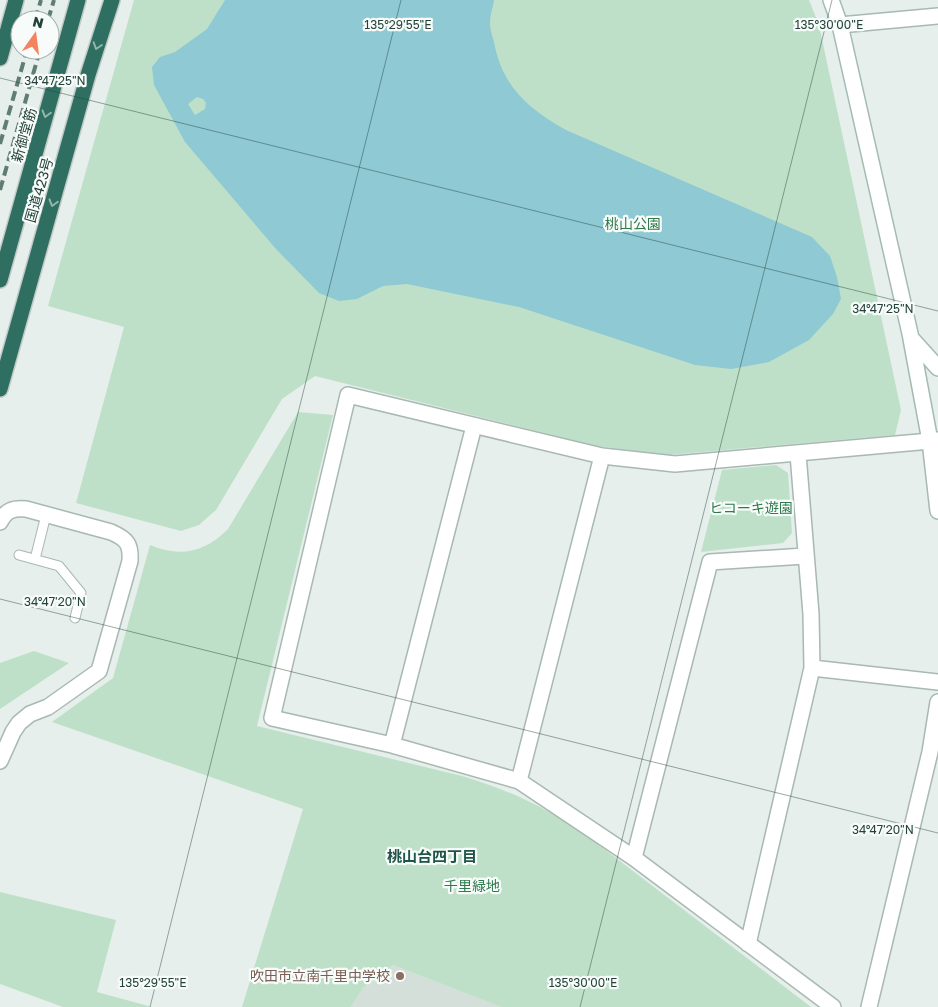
<svg xmlns="http://www.w3.org/2000/svg" width="938" height="1007" font-family="'Golos Text','Noto Sans JP',sans-serif">
  <style>
    .built { fill: #d4dfda }
    .green { fill: #bfe0c8 }
    .water { fill: #8ec9d4; fill-rule: evenodd }
    .lines { fill: none; stroke-linecap: round; stroke-linejoin: round }
    .lane-casing { stroke: #a8b8b2; stroke-width: 11 }
    .street-casing { stroke: #a8b8b2; stroke-width: 18 }
    .secondary-casing { stroke: #a4bbb3; stroke-width: 18 }
    .highway-casing { stroke: #c2cac8; stroke-width: 18 }
    .lane { stroke: #fff; stroke-width: 9 }
    .street { stroke: #fff; stroke-width: 15 }
    .secondary { stroke: #fff; stroke-width: 15 }
    .highway { stroke: #2f6f62; stroke-width: 15 }
    .rail { stroke: #5f7d75; stroke-width: 4; stroke-dasharray: 10 5; stroke-linecap: butt }
    .oneway { stroke: #93b5ae }
    .ticks { fill: none; stroke: #24423a; stroke-width: 1; stroke-opacity: 0.45 }
    .education-dot { fill: #8d6e63; stroke: #f7fbf9; stroke-width: 2 }
    .labels { text-anchor: middle; stroke-width: 4.5; stroke-linejoin: round; paint-order: stroke }
    .street-label { font-size: 14px; fill: #24423a; stroke: #f7fbf9 }
    .park-label { font-size: 14px; fill: #2d7a4b; stroke: #f7fbf9 }
    .education-label { font-size: 14px; fill: #785e54; stroke: #f7fbf9; text-anchor: end }
    .neighbourhood-label { font-size: 15px; font-weight: bold; fill: #1f5548; stroke: #f7fbf9 }
    .ticks-label { font-size: 12px; text-anchor: middle; fill: #24423a; stroke: #f7fbf9; stroke-width: 4.5; stroke-linejoin: round; paint-order: stroke }
  </style>
  <rect width="100%" height="100%" fill="#e6efeb"/>
  <path class="built" d="M393 965 501 1007H351L363 988Z"/>
  <path class="green" d="M134 0H809L819 25 901 410 895 435 668 455 597 446 315 376 282 399 216 510 199 525 181 531 76 503 124 327 48 306Z
    M298 412 333 415 257 726 462 776C512 791 545 807 587 836L811 1007H501L393 965 363 988 351 1007H242L303 809 52 722 113 678 150 545C181 558 205 552 228 529Z
    M776 465 788 473 792 533 783 543 701 552 722 470Z
    M34 651 69 663 0 709V663Z
    M0 892 116 920 97 992 152 1007H63L0 984Z"/>
  <path class="water" d="M225 0H494C493 7 490 15 490 23 490 29 492 36 494 42 502 86 528 109 566 130L812 237 830 256 837 277 841 299 833 314 809 340 769 362 731 369 695 365 519 307 407 284 383 286 357 299 339 301 319 293 276 249 185 142 154 85 152 67 160 57 175 52 207 29ZM197 97 203 99 206 103 205 109 195 115 188 104Z"/>
  <g class="lines">
    <defs>
      <path id="lane" d="M19 555 59 566 81 593 75 618
        M35 559 46 515"/>
      <path id="street" d="M840 25 938 16
        M0 522C6 510 13 508 26 509L111 532C127 539 131 544 130 561L99 671 48 707 30 714 19 723 13 732 0 761
        M812 668 938 682
        M392 745 474 426
        M519 781 602 456
        M634 858 710 562 805 556
        M748 944 812 668 811 614 798 454
        M833 1007 634 858 519 781 392 745 272 718 348 395 602 456 675 464 930 441 938 511
        M869 1007 930 752 938 702"/>
      <path id="secondary" d="M831 0 840 25 911 338 938 368
        M911 339 930 441 938 440"/>
      <path id="highway" d="M0 58 16 0
        M0 280 78 0
        M0 389 88 75 112 0"/>
    </defs>
    <use href="#lane" class="lane-casing"/>
    <use href="#street" class="street-casing"/>
    <use href="#secondary" class="secondary-casing"/>
    <use href="#highway" class="highway-casing"/>
    <use href="#lane" class="lane"/>
    <use href="#street" class="street"/>
    <use href="#secondary" class="secondary"/>
    <use href="#highway" class="highway"/>
    <path class="rail" d="M35 20 41 0
      M48 20 54 0
      M0 144 27 50
      M0 190 40 50"/>
  </g>
  <defs><path id="oneway-chevron" d="M-2-3.5L2.5 0L-2 3.5" fill="none" stroke-width="1.6" stroke-linecap="round" stroke-linejoin="round" transform="scale(1.25)"/></defs>
  <g class="oneway">
    <use href="#oneway-chevron" transform="translate(97 46) rotate(108)"/>
    <use href="#oneway-chevron" transform="translate(46 114) rotate(106)"/>
    <use href="#oneway-chevron" transform="translate(53 203) rotate(106)"/>
  </g>
  <path class="ticks" d="M0 78 938 311M0 599 938 833M150 1007 401 0M580 1007 832 0"/>
  <circle class="education-dot" cx="400" cy="976" r="5"/>
  <g class="labels">
    <g class="street-label">
      <text transform="translate(24 135) rotate(-74)" y="5">新御堂筋</text>
      <text transform="translate(39 190) rotate(-74)" y="5">国道423号</text>
    </g>
    <g class="park-label">
      <text x="633" y="229">桃山公園</text>
      <text x="751" y="513">ヒコーキ遊園</text>
      <text x="472" y="891">千里緑地</text>
    </g>
    <g class="education-label">
      <text x="390" y="981">吹田市立南千里中学校</text>
    </g>
    <g class="neighbourhood-label">
      <text x="432" y="862">桃山台四丁目</text>
    </g>
  </g>
  <g class="ticks-label">
    <text x="398" y="29">135°29'55"E</text>
    <text x="829" y="29">135°30'00"E</text>
    <text x="55" y="85">34°47'25"N</text>
    <text x="883" y="313">34°47'25"N</text>
    <text x="55" y="606">34°47'20"N</text>
    <text x="883" y="834">34°47'20"N</text>
    <text x="153" y="987">135°29'55"E</text>
    <text x="583" y="987">135°30'00"E</text>
  </g>
  <g transform="translate(35 35) rotate(14)"><circle r="24" fill="#f7fbf9" stroke="#a3b1ad"/>
  <path d="M0-4L9 19L0 12L-9 19Z" fill="#f4845f"/>
  <text y="-8" font-size="14" font-weight="bold" text-anchor="middle" fill="#24423a">N</text>
  </g>
</svg>
